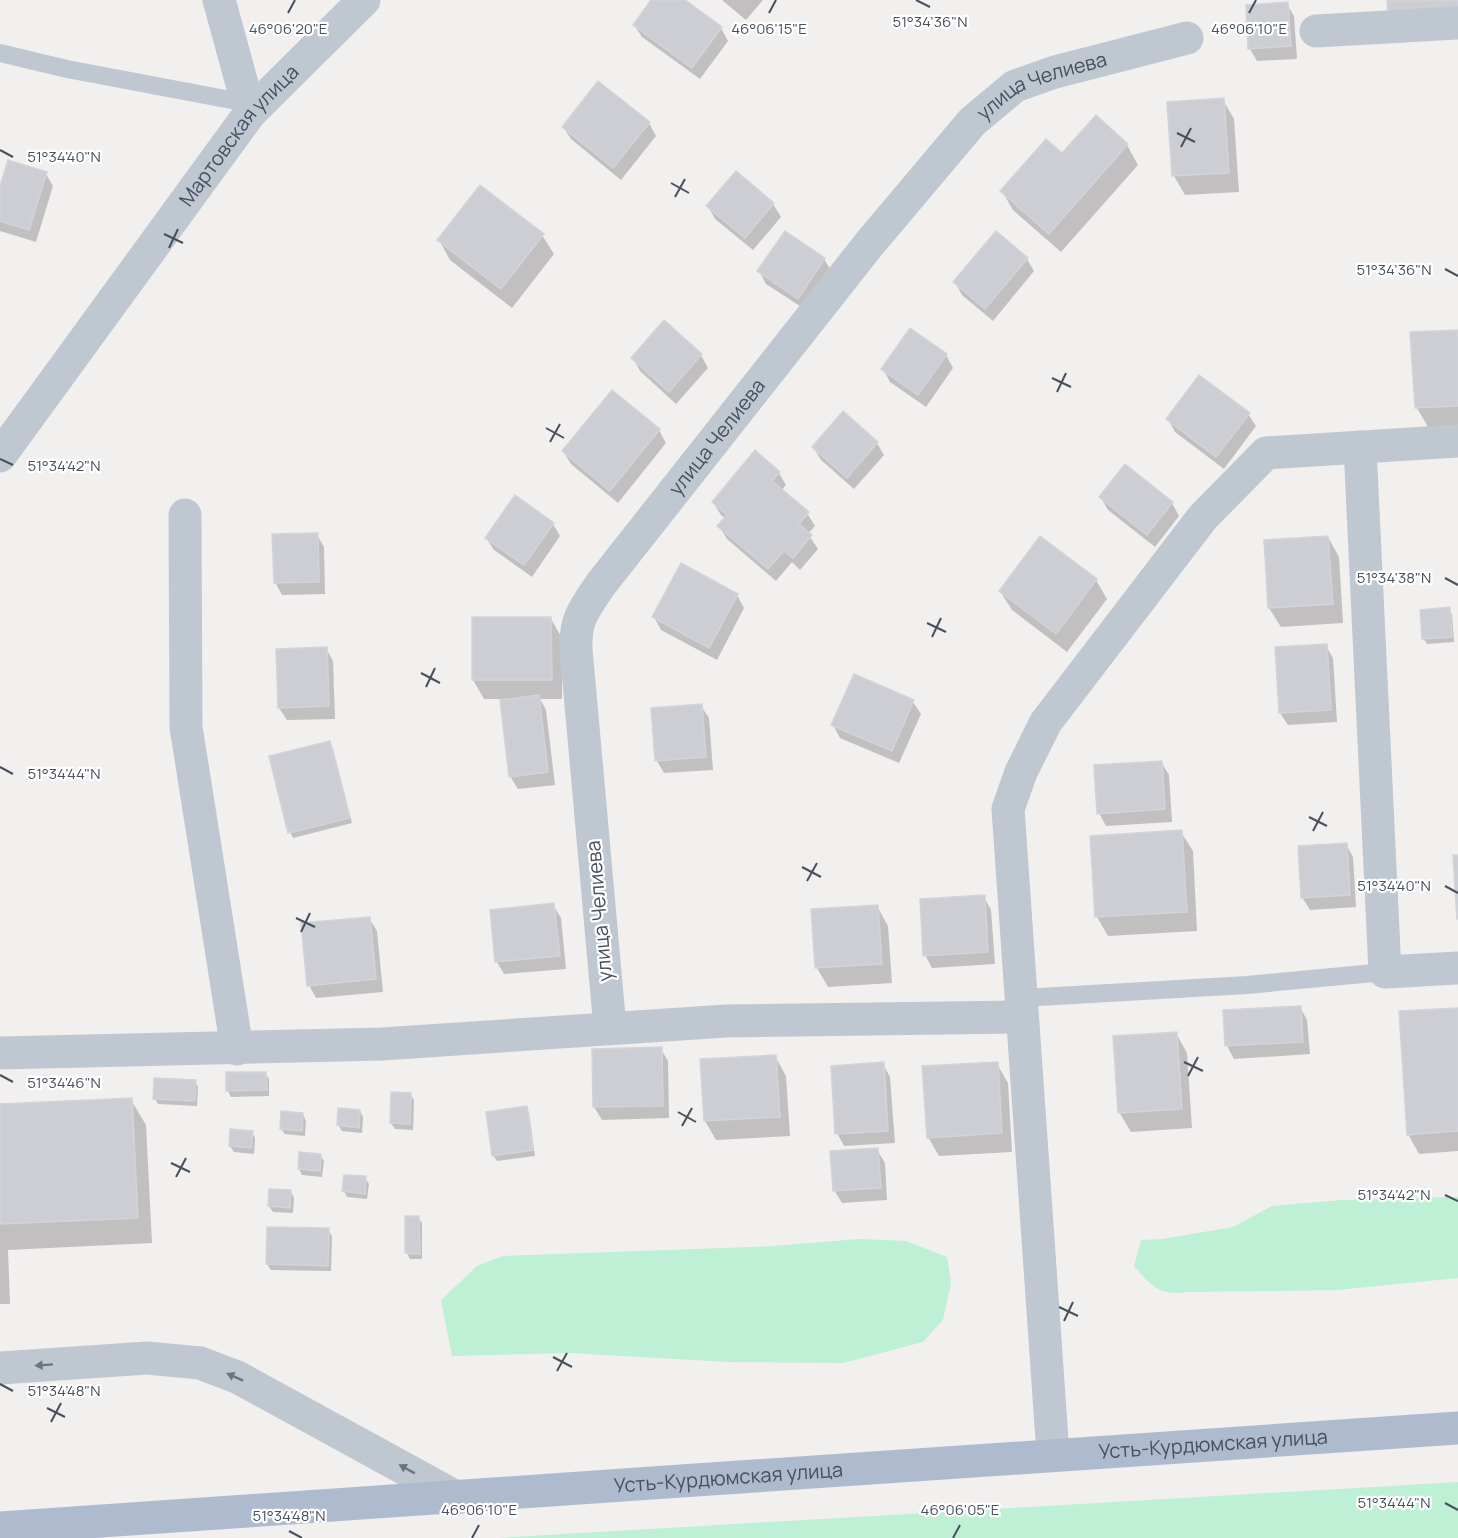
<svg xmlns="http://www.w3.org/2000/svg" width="1458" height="1538" font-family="Manrope,sans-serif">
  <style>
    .green { fill: #bdf0d5 }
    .shadow { fill: #0003 }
    .building { fill: #ccced4; stroke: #d3d4db; stroke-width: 1.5 }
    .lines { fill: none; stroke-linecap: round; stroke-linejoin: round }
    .service { stroke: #bfc8d1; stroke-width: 18 }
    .minor { stroke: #bfc8d1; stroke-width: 33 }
    .tertiary { stroke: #bfc8d1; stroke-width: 33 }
    .primary { stroke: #aebbce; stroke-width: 33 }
    .oneway { fill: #6b7480 }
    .ticks { fill: none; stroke: #47505d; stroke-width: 2 }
    .labels { text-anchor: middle; stroke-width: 4.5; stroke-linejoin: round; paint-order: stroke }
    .street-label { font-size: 20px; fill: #47505d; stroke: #fff }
    .ticks-label { font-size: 15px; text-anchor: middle; fill: #47505d; stroke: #fff; stroke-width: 4.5; stroke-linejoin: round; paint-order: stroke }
  </style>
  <rect width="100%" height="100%" fill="#f2efef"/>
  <path class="green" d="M1458 1197V1278L1337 1290 1189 1292C1160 1296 1152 1287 1134 1266L1141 1240 1162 1239 1233 1227 1272 1206 1342 1200Z
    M859 1239 906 1241 947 1257 951 1283 943 1320 923 1342 843 1363 728 1362 571 1353 452 1356 441 1300 477 1266 503 1256 775 1246Z
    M1458 1482V1538H495Z"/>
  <path class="shadow" d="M652 0H683L721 28 728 41 700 79 642 37 634 25Z
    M722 0H763L746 20Z
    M1287 4 1294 16 1297 59 1257 61 1250 49Z
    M1223 100 1234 119 1239 192 1185 195 1174 176Z
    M1096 117 1127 145 1138 165 1061 252 1013 210 1002 191 1062 155Z
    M649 123 656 136 621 180 571 139 563 127Z
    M736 173 773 204 781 217 753 250 715 219 708 206Z
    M46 174 53 186 36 242 0 231V191Z
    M542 235 554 254 512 308 450 260 439 240Z
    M824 259 832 272 806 310 766 284 759 271Z
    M1027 259 1034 271 993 321 962 295 955 282Z
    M664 323 701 355 708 368 676 404 640 371 633 358Z
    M1458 331V425L1428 427 1417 408Z
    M946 355 953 368 926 407 890 382 883 369Z
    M612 392 659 430 666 443 618 503 571 464 563 451Z
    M1248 414 1256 426 1224 469 1175 432 1168 419Z
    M877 443 884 455 854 489 821 460 813 447Z
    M779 473 786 485 781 491 807 513 815 526 808 534 818 549 800 570 792 562 776 581 727 539 719 526 726 519 721 515 713 502Z
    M1101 498 1172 503 1179 516 1155 547 1108 510Z
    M553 524 560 536 532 577 494 550 486 538Z
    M317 535 324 547 325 594 282 595 275 582Z
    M1328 537 1339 557 1343 623 1281 627 1269 608Z
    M1096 580 1107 599 1067 652 1012 610 1000 591Z
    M737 595 744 608 717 660 661 630 654 617Z
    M1449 609 1452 615 1454 642 1427 644 1423 638Z
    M473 619H551L562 638V699H540L546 710 555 785 518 789 510 776 501 699H484L473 680Z
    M1326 646 1333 658 1337 722 1288 725 1280 713Z
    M326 648 333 661 335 719 287 720 279 708Z
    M855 676 913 702 921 714 899 763 840 738 833 725Z
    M701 706 709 718 713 770 664 773 657 761Z
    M329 743 333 749 352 823 293 838 290 832Z
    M1161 762 1169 775 1172 822 1106 826 1099 813Z
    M1181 832 1193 851 1197 931 1108 936 1097 917 1092 837Z
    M1346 844 1353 857 1356 907 1310 910 1302 897Z
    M984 897 991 910 995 964 932 968 925 955Z
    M553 905 561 918 566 969 504 974 497 962Z
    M877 906 888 926 892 983 828 987 817 968Z
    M369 918 377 931 383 992 316 998 309 985Z
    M1300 1007 1307 1020 1310 1054 1234 1059 1227 1046 1224 1012Z
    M1458 1009V1151L1419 1154 1408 1134Z
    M1176 1033 1187 1053 1192 1128 1131 1132 1119 1112Z
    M661 1049 668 1061 669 1118 602 1120 594 1107 593 1050Z
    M775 1056 786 1076 790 1136 716 1140 705 1121Z
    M883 1064 890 1077 895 1143 844 1146 837 1133Z
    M997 1064 1008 1083 1012 1152 939 1156 928 1137Z
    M265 1073 269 1079V1096L231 1097 228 1091Z
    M195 1081 198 1087 197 1106 158 1104 155 1099Z
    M410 1094 414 1100 413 1130 395 1129 391 1123Z
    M131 1100 146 1125 152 1243 8 1250 10 1304H0V1106Z
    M526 1107 529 1113 535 1156 497 1161 493 1155Z
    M360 1111 363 1117 362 1133 342 1131 338 1125Z
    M303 1115 306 1121 305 1136 285 1134 281 1129Z
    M252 1132 255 1138 254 1154 234 1152 230 1146Z
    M877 1150 885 1163 887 1200 842 1203 834 1190Z
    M320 1155 324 1161 322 1177 302 1175 299 1169Z
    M365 1178 369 1184 367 1199 347 1197 344 1191Z
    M291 1192 294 1198 293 1213 273 1212 269 1206Z
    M418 1218 422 1223V1259H410L407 1253Z
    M268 1229 328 1230 332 1236 331 1271 271 1270 267 1264Z"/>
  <path class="building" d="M651 0H685L722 27 692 68 633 25Z
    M1387 0H1458V13L1388 17Z
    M1288 2 1291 46 1248 49 1246 5Z
    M598 81 650 122 613 168 562 127Z
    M1224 98 1229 173 1172 176 1167 102Z
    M1096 115 1128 144 1049 234 1000 191 1046 139 1062 153Z
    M8 160 47 172 29 230 0 221V186Z
    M736 171 774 203 745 238 706 206Z
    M480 185 544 234 501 289 437 240Z
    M785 231 825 258 798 299 757 271Z
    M996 231 1028 258 985 309 953 282Z
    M664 320 702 354 669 392 631 358Z
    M910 328 947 354 918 395 881 369Z
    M1458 330V406L1415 408 1410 332Z
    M1199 375 1250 413 1216 457 1166 419Z
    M612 390 660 429 610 491 562 451Z
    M843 411 878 442 847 478 812 447Z
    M755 450 780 472 772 481 809 512 799 524 812 535 793 558 784 551 768 569 717 526 727 515 712 502Z
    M1125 464 1173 502 1147 535 1099 497Z
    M515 495 554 523 524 565 485 538Z
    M318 533 319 582 274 583 272 534Z
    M1040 536 1097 579 1056 634 999 591Z
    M1328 536 1333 604 1268 608 1264 540Z
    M681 563 738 594 709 648 652 617Z
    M1450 607 1452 637 1422 639 1420 610Z
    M472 617H551L552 680H472Z
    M1327 644 1331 710 1279 713 1275 647Z
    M327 647 329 706 278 708 276 649Z
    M854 674 914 700 892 751 831 725Z
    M539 695 548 772 509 777 500 700Z
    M702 704 706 757 655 761 651 708Z
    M330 741 350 818 288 833 269 756Z
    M1162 761 1165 809 1097 814 1094 765Z
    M1182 830 1187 912 1095 917 1090 836Z
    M1347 843 1350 895 1301 898 1298 846Z
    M1453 855H1458V919H1457Z
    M985 895 988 952 923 956 920 899Z
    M554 903 560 956 495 962 490 910Z
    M878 905 882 964 815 968 811 909Z
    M370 917 376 979 307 986 301 923Z
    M1301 1006 1303 1042 1225 1046 1223 1010Z
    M1458 1008V1131L1407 1135 1399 1011Z
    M1177 1032 1182 1109 1118 1113 1113 1036Z
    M662 1047 663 1106 593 1107 592 1049Z
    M776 1055 780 1117 704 1121 700 1059Z
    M884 1062 888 1131 835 1134 831 1066Z
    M998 1062 1002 1133 927 1138 922 1066Z
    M226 1072H266L267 1090 226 1091Z
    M154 1078 196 1080 195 1101 153 1099Z
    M391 1092 411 1093 410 1124 390 1123Z
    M132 1098 138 1218 0 1224V1104Z
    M527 1106 533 1150 492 1156 486 1112Z
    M338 1108 360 1110 359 1128 337 1125Z
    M281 1111 303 1113 302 1131 280 1129Z
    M230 1129 253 1131 251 1148 229 1146Z
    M878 1148 881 1188 833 1191 830 1151Z
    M299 1152 321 1154 320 1171 298 1169Z
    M344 1175 366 1176 365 1194 342 1191Z
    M269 1189 291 1190 290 1208 268 1206Z
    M405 1216H419L420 1254 405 1253Z
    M267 1227 329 1228 328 1266 266 1264Z"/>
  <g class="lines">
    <path class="service" d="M0 53 67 69 247 103
      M1022 998 1247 985 1385 972"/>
    <g class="minor">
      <path d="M219 0 250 113"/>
      <path d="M1316 31 1458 23"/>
      <path d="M1360 447 1385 972 1458 968"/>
      <path id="s1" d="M0 456 250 113 364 0"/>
      <path d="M185 515 186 727 237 1049"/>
      <path id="s2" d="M610 1028 576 649C575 619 584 609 601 584L870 243 972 122 1015 86 1055 72 1187 38"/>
      <path d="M0 1053 382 1044 726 1021 1022 1017"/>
      <path d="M1053 1454 1008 809 1021 772 1046 722 1203 517 1266 453 1458 441"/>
    </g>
    <path class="tertiary" d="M0 1368 147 1358 200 1363 237 1377 458 1498"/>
    <path class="primary" id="s3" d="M0 1528C486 1496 972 1459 1458 1428"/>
  </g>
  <defs><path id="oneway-solid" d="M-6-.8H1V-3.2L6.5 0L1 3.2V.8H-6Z" transform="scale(1.5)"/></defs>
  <g class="oneway">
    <use href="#oneway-solid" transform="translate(44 1365) rotate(176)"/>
    <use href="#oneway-solid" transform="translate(235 1377) rotate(-156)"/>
    <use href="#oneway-solid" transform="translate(407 1469) rotate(-151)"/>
  </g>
  <path class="ticks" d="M916 0 930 7M288 13 295 0M769 13 776 0M1249 13 1256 0M1177 133 1195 142M1181 147 1191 128M0 150 13 157M671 183 689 193M675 197 685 179M164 234 183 243M169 248 178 229M1445 269 1458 276M1052 378 1071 387M1057 392 1066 373M546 428 564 438M550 442 560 424M0 459 13 465M1445 578 1458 585M927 623 946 632M932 637 941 618M421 673 440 683M426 687 435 668M0 767 13 774M1309 817 1327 826M1313 831 1323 812M802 867 821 877M807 881 817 863M1445 886 1458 893M296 918 315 927M301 932 310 913M1184 1062 1203 1071M0 1075 13 1082M1188 1076 1198 1057M678 1112 696 1122M682 1126 692 1108M171 1163 190 1172M176 1177 186 1158M1445 1195 1458 1201M1059 1307 1078 1316M1064 1321 1073 1302M553 1357 572 1367M557 1371 567 1353M0 1384 13 1391M47 1408 65 1417M51 1422 61 1403M1445 1503 1458 1510M289 1531 302 1538M472 1538 479 1525M953 1538 960 1525"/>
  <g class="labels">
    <g class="street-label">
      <text dy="7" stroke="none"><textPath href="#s2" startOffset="1125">улица Челиева</textPath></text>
      <text dy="7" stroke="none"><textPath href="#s1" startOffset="400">Мартовская улица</textPath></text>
      <text dy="7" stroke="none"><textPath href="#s2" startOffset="639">улица Челиева</textPath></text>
      <text transform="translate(599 911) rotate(-95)" y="7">улица Челиева</text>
      <text dy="7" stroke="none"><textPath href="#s3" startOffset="1216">Усть-Курдюмская улица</textPath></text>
      <text dy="7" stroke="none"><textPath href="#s3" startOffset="730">Усть-Курдюмская улица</textPath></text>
    </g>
  </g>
  <g class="ticks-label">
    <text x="930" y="27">51°34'36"N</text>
    <text x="288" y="34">46°06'20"E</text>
    <text x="769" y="34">46°06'15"E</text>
    <text x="1249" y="34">46°06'10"E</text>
    <text x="64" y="162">51°34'40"N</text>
    <text x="1394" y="275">51°34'36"N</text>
    <text x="64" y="471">51°34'42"N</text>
    <text x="1394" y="583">51°34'38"N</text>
    <text x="64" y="779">51°34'44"N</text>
    <text x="1394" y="891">51°34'40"N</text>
    <text x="64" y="1088">51°34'46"N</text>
    <text x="1394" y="1200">51°34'42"N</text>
    <text x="64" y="1396">51°34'48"N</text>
    <text x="1394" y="1508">51°34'44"N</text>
    <text x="479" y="1515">46°06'10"E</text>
    <text x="960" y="1515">46°06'05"E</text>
    <text x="289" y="1521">51°34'48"N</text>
  </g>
</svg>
